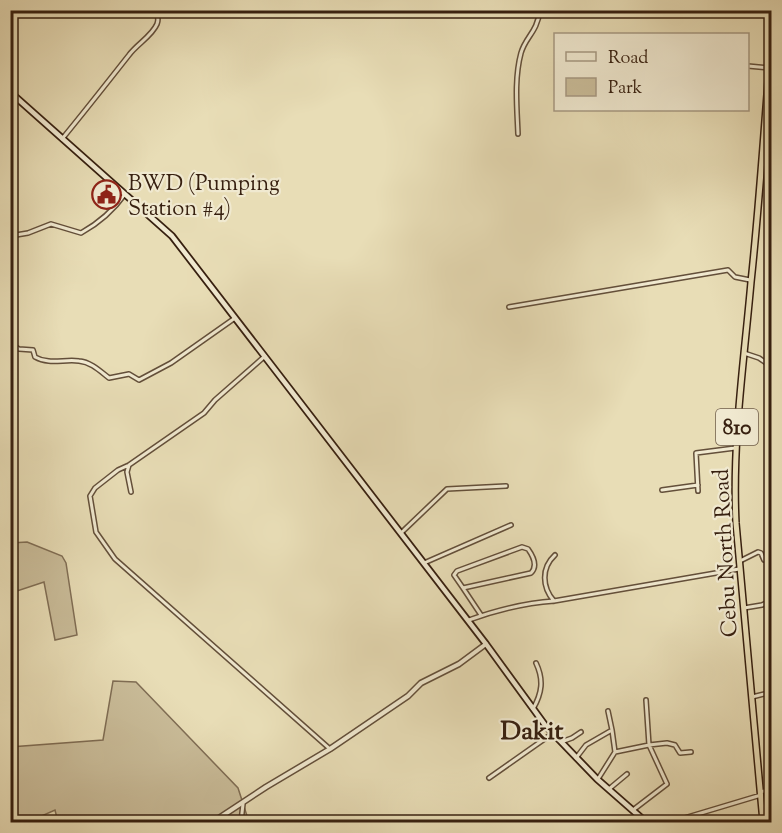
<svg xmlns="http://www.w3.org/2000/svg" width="782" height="833" font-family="'Sorts Mill Goudy',serif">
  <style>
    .green { fill: #cabd9a; stroke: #806e55; stroke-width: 1.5 }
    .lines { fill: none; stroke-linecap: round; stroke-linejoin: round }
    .minor-casing { stroke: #634f3a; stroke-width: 6 }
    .tertiary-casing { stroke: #634f3a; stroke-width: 7 }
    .secondary-casing { stroke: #372010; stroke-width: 8 }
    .trunk-casing { stroke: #372010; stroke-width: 8 }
    .minor { stroke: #f0e9d0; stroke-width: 3 }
    .tertiary { stroke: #f0e9d0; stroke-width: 4 }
    .secondary { stroke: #f0e9d0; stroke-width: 4.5 }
    .trunk { stroke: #e8ddb6; stroke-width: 5 }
    .labels { text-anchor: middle; stroke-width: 4.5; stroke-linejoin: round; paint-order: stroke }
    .shield { fill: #f0e9d0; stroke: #6e5c4a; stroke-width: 1.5 }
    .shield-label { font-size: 21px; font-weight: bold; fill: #372010 }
    .poi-label { font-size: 22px; fill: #372010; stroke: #f0e9d0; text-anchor: start }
    .street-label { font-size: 22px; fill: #372010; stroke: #f0e9d0 }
    .quarter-label { font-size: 26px; font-weight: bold; fill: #372010; stroke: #f0e9d0 }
  </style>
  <rect width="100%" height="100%" fill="#e8ddb6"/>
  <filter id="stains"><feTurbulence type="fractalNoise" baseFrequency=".00333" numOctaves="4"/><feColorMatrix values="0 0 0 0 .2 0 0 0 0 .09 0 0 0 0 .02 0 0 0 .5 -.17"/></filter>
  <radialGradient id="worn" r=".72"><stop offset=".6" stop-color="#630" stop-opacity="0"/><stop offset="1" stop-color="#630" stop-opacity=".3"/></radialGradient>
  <path class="green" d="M27 542 62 556 66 563 77 635 55 640 44 582 11 593V543Z
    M10 607 17 648 11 651H10Z
    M113 681 136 682 238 788 249 822H58L55 810 28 822H16V811L11 805 10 747 103 740Z"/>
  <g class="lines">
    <defs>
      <path id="minor" d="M748 66 769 68
        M518 134C517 108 514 79 521 53 526 36 537 33 540 10
        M62 139C85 111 107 83 129 55 137 44 152 36 157 24 159 19 158 15 155 10
        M10 236 28 233 51 224 81 233C99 223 113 211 125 194
        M509 307 728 270 735 277 750 280
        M11 344 19 349 33 350 35 357C49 365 64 359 79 361 91 362 100 371 109 378L129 374 139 380 171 363 235 318
        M744 353 759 358 772 367
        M129 465 118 470 95 488 90 496 96 532 115 559 330 749
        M662 490 698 485
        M698 491 696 453 735 448
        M131 492 127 472 129 465 204 413 215 400 265 356
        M401 533 447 489 506 486
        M522 547 528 549C533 556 538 566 531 573L463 588 454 575 457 571Z
        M740 561 758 552 761 553 764 560 772 561
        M424 563 511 525
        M463 588 481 615
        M554 601C542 587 541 568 555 555
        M744 608 762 605 772 600
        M469 620C497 610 524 603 554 601L739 569
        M752 697 772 692
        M533 709C542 693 544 680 536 663
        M612 730 615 752
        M561 742 572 738 581 732
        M576 758 586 745 612 730 608 711
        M489 778 553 733
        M598 779 615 752 649 745 646 700
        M609 789 627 774
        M760 792 772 789
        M633 810 667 784 649 745 667 743 675 745 680 753 691 752
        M241 822 243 804
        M671 822 761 795"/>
      <path id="tertiary" d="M213 822 266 787 330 749 408 696 421 683 459 664 486 644"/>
      <path id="secondary" d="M10 92 172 236 486 644 545 725 597 779 646 822"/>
      <path id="trunk" d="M763 822 736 523C732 442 744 362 751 282 760 198 765 115 772 31"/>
    </defs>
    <use href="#minor" class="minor-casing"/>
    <use href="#tertiary" class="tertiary-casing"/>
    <use href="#secondary" class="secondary-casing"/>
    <use href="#trunk" class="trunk-casing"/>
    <use href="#minor" class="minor"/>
    <use href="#tertiary" class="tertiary"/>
    <use href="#secondary" class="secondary"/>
    <use href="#trunk" class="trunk"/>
  </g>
  <defs>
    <symbol id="civic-ring" viewBox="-11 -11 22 22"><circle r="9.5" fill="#f0e9d0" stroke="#8f2418" stroke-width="1.5"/><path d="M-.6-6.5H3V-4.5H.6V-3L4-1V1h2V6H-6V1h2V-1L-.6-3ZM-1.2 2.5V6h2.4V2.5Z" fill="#8f2418"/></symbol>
  </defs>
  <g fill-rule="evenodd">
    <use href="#civic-ring" x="90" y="178" width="33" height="33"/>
  </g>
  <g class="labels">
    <rect class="shield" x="716" y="409" width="42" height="36" rx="4.5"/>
    <g class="shield-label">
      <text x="737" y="434">810</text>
    </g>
    <g class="poi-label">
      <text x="128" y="190">BWD (Pumping<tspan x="128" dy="25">Station #4)</tspan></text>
    </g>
    <g class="street-label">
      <text transform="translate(724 553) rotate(-93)" y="8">Cebu North Road</text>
    </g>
    <g class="quarter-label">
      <text x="532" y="739">Dakit</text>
    </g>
  </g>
  <rect width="782" height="833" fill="none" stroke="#e8ddb6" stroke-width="36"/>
  <rect x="12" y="12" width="758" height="809" fill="none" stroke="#372010" stroke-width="3"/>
  <rect x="18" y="18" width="746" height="797" fill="none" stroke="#372010" stroke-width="1.5"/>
  <rect x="554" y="33" width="195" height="78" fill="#f0e9d0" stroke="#a69983" stroke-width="1.5"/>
  <rect x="566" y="52" width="30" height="9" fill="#f0e9d0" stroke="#a69983" stroke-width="1.5"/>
  <text x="608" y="63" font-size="18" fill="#372010">Road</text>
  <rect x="566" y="78" width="30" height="18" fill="#cabd9a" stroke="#a69983" stroke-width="1.5"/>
  <text x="608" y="93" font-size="18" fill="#372010">Park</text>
  <rect width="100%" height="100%" filter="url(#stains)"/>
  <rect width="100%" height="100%" fill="url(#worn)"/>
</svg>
